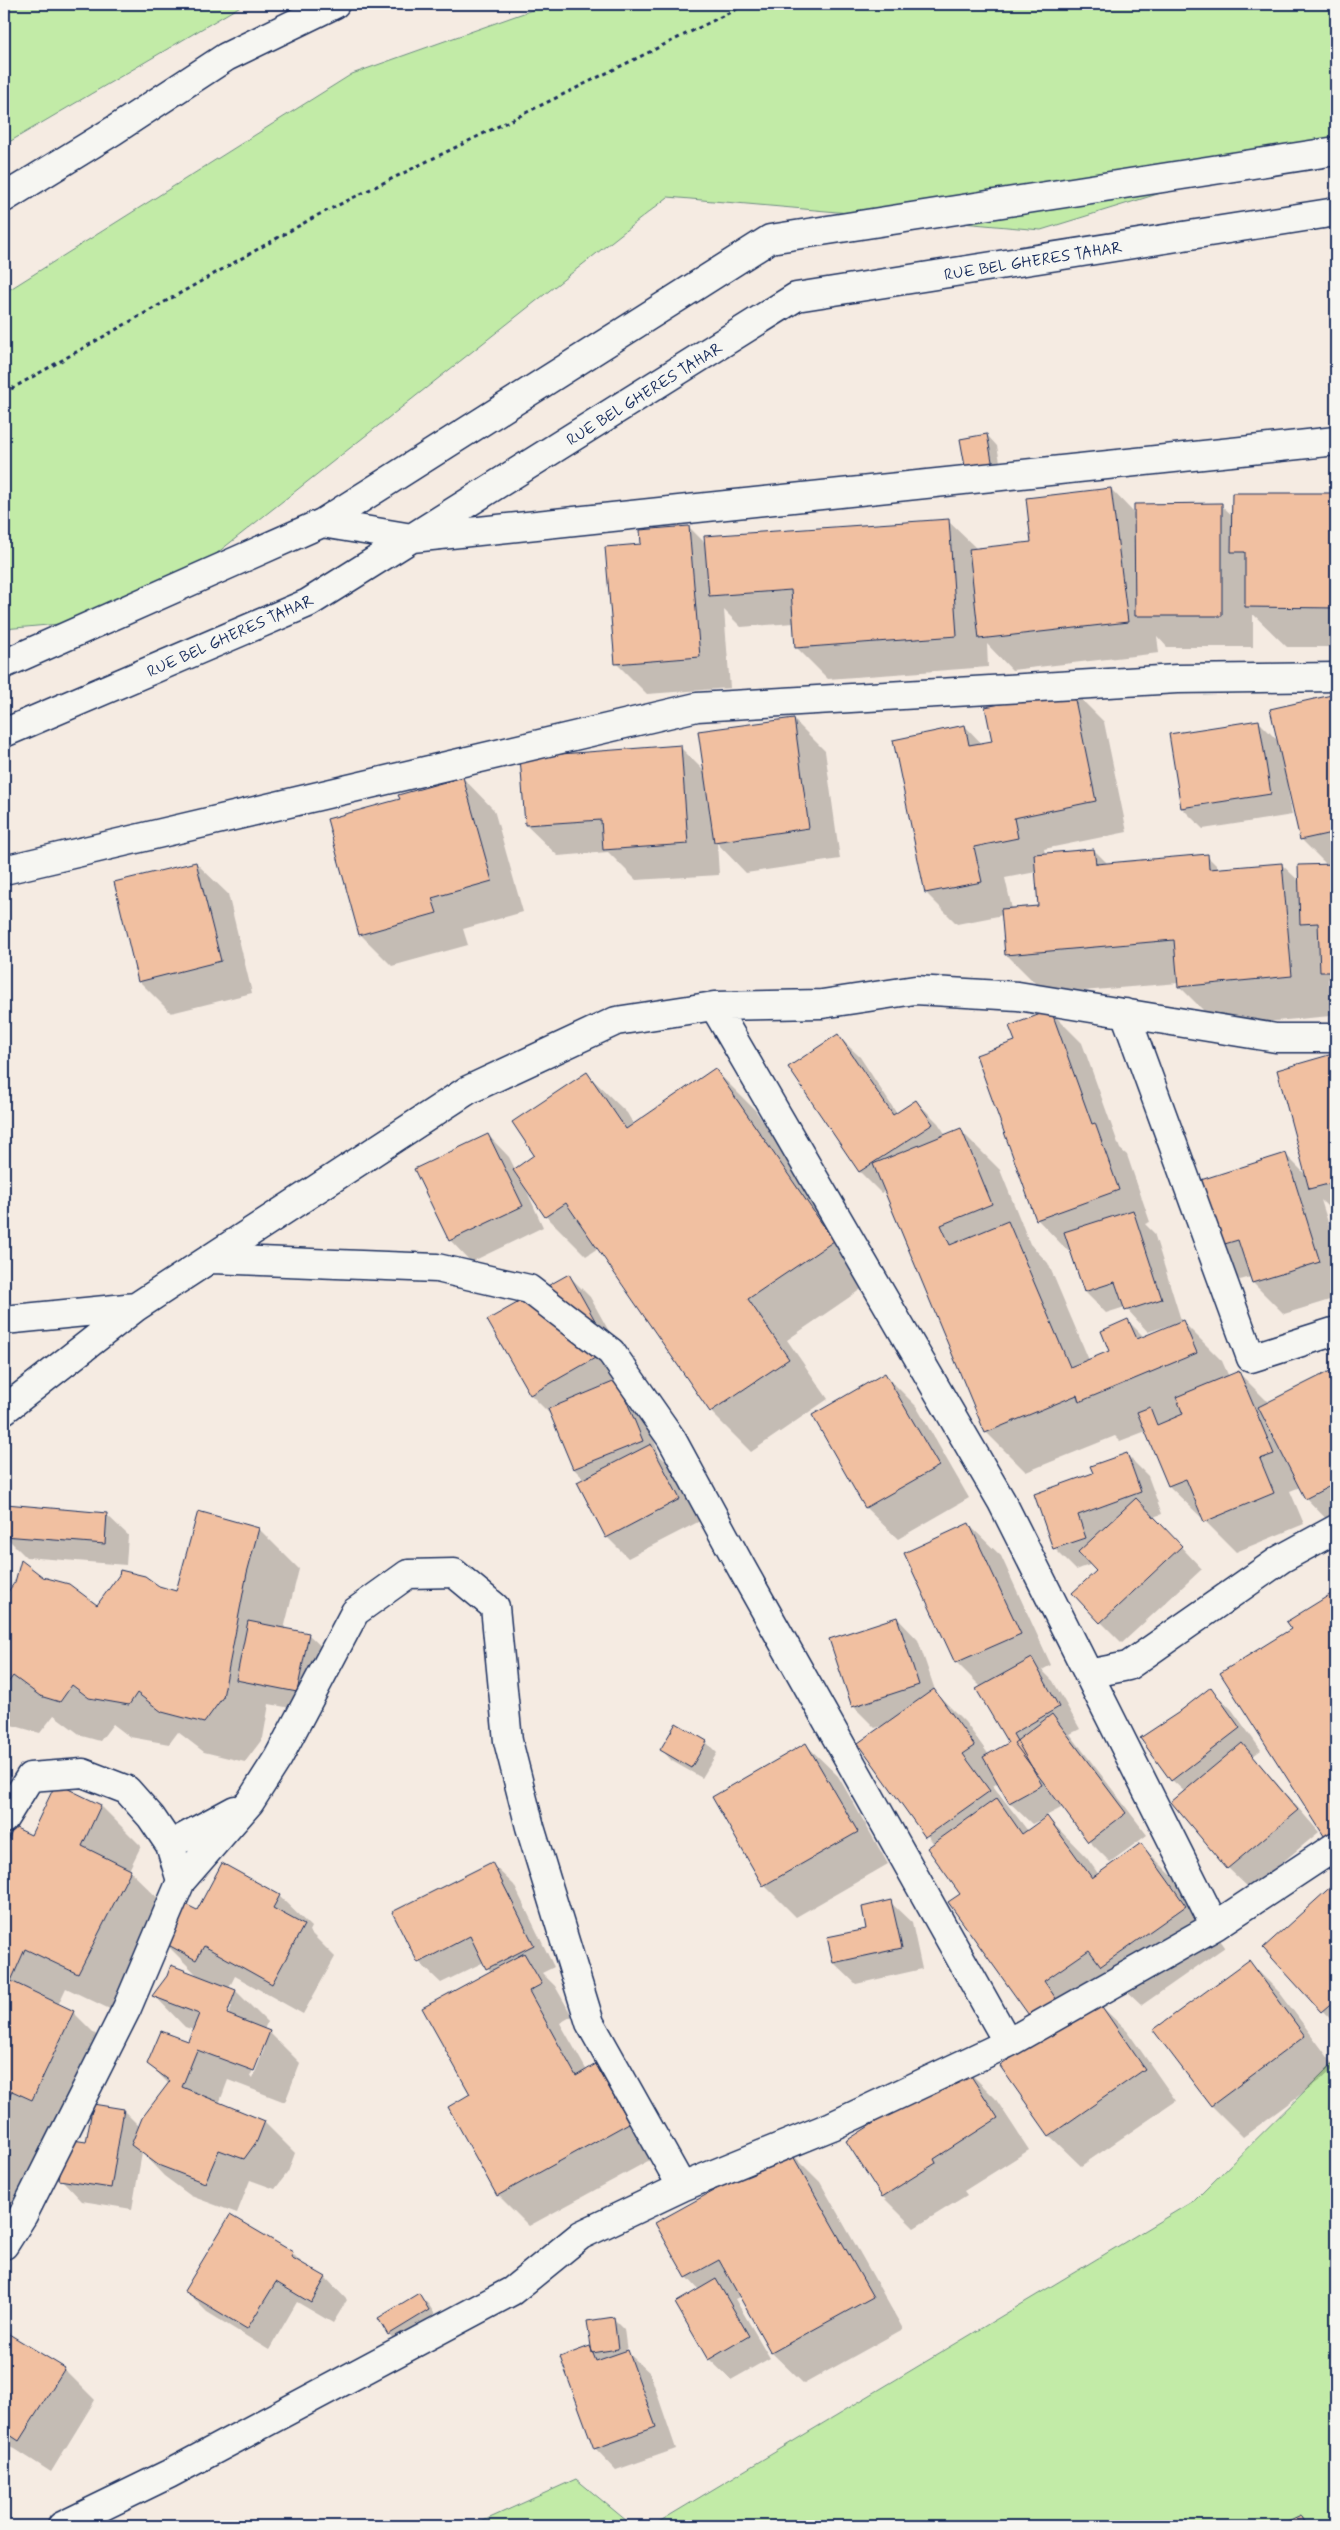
<svg xmlns="http://www.w3.org/2000/svg" width="1340" height="2530" font-family="Mynerve,sans-serif">
  <style>
    .green { fill: #c2eba7; stroke: #6e8d82 }
    .shadow { fill: #0003; fill-rule: evenodd }
    .building { fill: #f1c0a1; stroke: #1b2f5e }
    .lines { fill: none; stroke-linecap: round; stroke-linejoin: round }
    .minor-casing { stroke: #1b2f5e; stroke-width: 31 }
    .primary-casing { stroke: #1b2f5e; stroke-width: 31 }
    .path { stroke: #1b2f5e; stroke-width: 3; stroke-dasharray: 4 4; stroke-linecap: butt }
    .minor { stroke: #f6f6f2; stroke-width: 28 }
    .primary { stroke: #f6f6f2; stroke-width: 28 }
    .labels { text-anchor: middle; stroke-width: 4; stroke-linejoin: round; paint-order: stroke }
    .street-label { font-size: 16px; fill: #1b2f5e; stroke: #f6f6f2 }
  </style>
  <rect width="100%" height="100%" fill="#f5ebe2"/>
  <filter id="ink" filterUnits="userSpaceOnUse"><feTurbulence type="fractalNoise" baseFrequency=".02" numOctaves="2"/><feDisplacementMap in="SourceGraphic" scale="10" xChannelSelector="R" yChannelSelector="G"/><feConvolveMatrix kernelMatrix="1 2 1 2 8 2 1 2 1" color-interpolation-filters="sRGB"/></filter>
  <g filter="url(#ink)">
    <path class="green" d="M4 4H244L4 145Z
      M549 4H1336V139L1041 230 668 197 136 617 4 629V293L352 74Z
      M1336 2060V2526H652L1195 2200Z
      M576 2479 633 2526H472Z"/>
    <path class="shadow" d="M987 435 997 446 1004 482 968 476Z
      M1111 489 1135 514 1221 505 1233 516V494L1336 495V647H1287L1253 614V647H1167L1157 636 1159 653 1012 670 987 644 988 667 828 679 796 647 794 623 741 627 724 610 730 688 647 694 616 663 643 545 689 527 706 544 948 521 977 549 1032 543Z
      M1073 691 1104 722 1127 832 1044 849 1045 854 1094 850 1108 864 1207 856 1220 869 1281 864 1300 882 1327 865 1301 839 1289 784H1287L1292 815 1203 829 1182 808 1258 721 1279 742 1272 710 1336 695V987L1328 978 1331 1016 1219 1026 1179 986V983L1046 994 1006 954 1003 915 957 924 926 893 965 726 982 744 993 742ZM1036 872 1039 907 1012 909 1005 878Z
      M793 719 825 751 840 859 746 873 717 843 719 875 636 880 608 852 558 856 526 825 680 747 705 772Z
      M463 778 494 810 523 912 463 929 468 945 392 966 360 934 401 800Z
      M196 863 228 894 252 993 171 1013 139 981Z
      M1051 1012 1082 1043 1120 1149 1127 1155 1150 1222 1145 1224 1154 1233 1181 1320 1222 1361 1229 1377 1239 1373 1269 1403 1336 1369V1529L1306 1498 1300 1487 1290 1491 1304 1524 1236 1552 1205 1521 1203 1516 1201 1517 1169 1486 1146 1431 1120 1441 1115 1436 1026 1472 986 1432 886 1190 881 1193 860 1172 790 1067 838 1036 860 1057 897 1114 916 1101 938 1123 946 1135 960 1130 1000 1170 1030 1244 1048 1263 1089 1360 1111 1351 1128 1321 1144 1337 1169 1327V1325L1148 1332 1125 1307 1106 1313 1085 1292 1071 1250 1068 1251 1037 1219 1016 1042Z
      M1336 1055V1215L1321 1200 1336 1248V1298L1284 1314 1253 1283 1251 1277 1240 1280 1209 1249 1286 1155 1306 1175 1278 1070Z
      M715 1070 755 1110 873 1281 787 1340 828 1399 751 1452 711 1412 598 1248 586 1256 546 1216 524 1185 543 1227 471 1262 450 1240 488 1135 509 1157 515 1169 536 1155 587 1074 627 1113 634 1125Z
      M569 1276 590 1297 631 1371 611 1384 639 1403 660 1456 672 1467 700 1521 628 1558 607 1537 585 1480 574 1469 553 1417 531 1395 489 1321Z
      M885 1375 916 1406 969 1498 898 1539 866 1508 814 1416Z
      M1127 1455 1148 1476 1162 1514 1153 1517 1202 1569 1122 1643 1101 1622 1098 1571 1092 1564 1076 1570 1054 1548 1095 1473Z
      M106 1514 128 1535 126 1565 26 1557 5 1536Z
      M969 1525 1001 1556 1051 1665 1042 1670 1053 1681 1080 1729 1070 1734 1147 1835 1110 1862 1089 1841 1063 1807 1046 1816 1087 1858 1099 1875 1141 1845 1181 1885 1225 1947 1142 2005 1127 1991 1103 2008 1127 2031 1176 2101 1081 2166 1049 2135 1048 2033 962 1894 934 1844 859 1744 885 1725 875 1728 854 1707 831 1640 897 1618 918 1640 936 1693 965 1722 989 1755 1009 1744 982 1688 956 1662 906 1553ZM999 1782 1010 1803 1032 1824 1046 1817 1047 1818 1028 1831 993 1786Z
      M259 1529 299 1569 284 1629 308 1634 330 1655 318 1713 269 1704 263 1738 245 1762 204 1752 178 1732 169 1744 130 1737 113 1724 100 1741 82 1736 54 1715 40 1733 4 1723V1599L16 1582 43 1578 98 1607 158 1587 177 1593Z
      M1336 1592V1847L1293 1630 1288 1622Z
      M1211 1689 1232 1710 1261 1750 1253 1756 1319 1832 1250 1889 1228 1868 1185 1792 1172 1780 1142 1739Z
      M706 1742 717 1753 702 1778 672 1761 662 1750Z
      M806 1745 838 1776 888 1864 796 1917 764 1885 714 1798Z
      M101 1806 141 1846 129 1870 171 1911 118 2013 66 1988 58 2005 73 2012 113 2052 4 2237V1853L15 1829 32 1837Z
      M492 1864 514 1885 554 1967 542 1973 555 1986 572 2016 560 2023 587 2071 596 2066 628 2097 659 2155 529 2226 498 2195 472 2095 491 1972 484 1962 441 1983 419 1962Z
      M1336 1883V2025L1264 1948Z
      M279 1896 311 1927 309 1931 335 1957 303 2014 235 1976 229 1988 236 1991 267 2022 264 2030 269 2032 300 2063 285 2102 228 2080 219 2104 264 2122 295 2153 288 2172 275 2189 250 2180 237 2213 191 2196 164 2176 142 2153 132 2209 82 2201 61 2179 87 2144 94 2106 124 2111 140 2127 169 2084 149 2064 189 2043 194 2030 185 2027 154 1995 198 1976 163 1941 197 1912ZM229 2006H232L226 2021 224 2020ZM262 2047H265L253 2078 250 2077Z
      M890 1902 912 1923 922 1969 856 1984 834 1963 868 1930Z
      M1248 1961 1280 1993 1336 2068 1243 2137 1212 2106Z
      M964 2067 995 2098 1029 2150 964 2191 967 2195 914 2228 883 2197 848 2142Z
      M789 2151 820 2182 903 2329 804 2384 772 2353 741 2296 735 2299 770 2358 731 2380 709 2359 699 2290 687 2277Z
      M292 2253 307 2268 326 2278 347 2300 333 2323 297 2302 269 2350 207 2312 186 2291Z
      M419 2295 429 2305 439 2321 399 2345 389 2334Z
      M614 2319 624 2329 627 2352 650 2373 676 2449 616 2470 595 2448 590 2347 594 2351Z
      M4 2332 64 2369 95 2400 51 2472 4 2442Z
      M1301 2516 1311 2526H1280Z"/>
    <path class="building" d="M987 434 994 472 967 477 960 439Z
      M1111 488 1128 622 979 639 969 549 1031 542 1026 498Z
      M1232 493H1336V608L1245 607V552H1231Z
      M1222 503V616H1135L1134 504Z
      M949 519 957 636 795 648 791 590 709 596 704 536Z
      M689 526 700 657 615 664 605 547 641 544 640 530Z
      M1073 690 1096 801 1014 818 1018 838 974 847 982 882 925 893 893 740 965 725 969 745 992 741 985 707Z
      M1336 694V832L1300 840 1270 709Z
      M794 718 809 828 714 842 698 731Z
      M1259 720 1271 794 1181 808 1169 734Z
      M681 745 688 844 603 850 601 820 525 825 520 757Z
      M463 777 492 881 432 898 437 913 359 935 327 819 400 799 398 795Z
      M1094 849 1096 864 1208 854 1209 869 1282 863 1292 976 1178 987 1174 940 1005 955 1001 909 1038 906 1034 854Z
      M196 862 221 961 138 982 114 882Z
      M1336 864V972H1320L1318 923 1300 924 1298 865Z
      M1051 1010 1092 1124 1095 1123 1119 1190 1036 1220 976 1055 1015 1041 1009 1026Z
      M838 1034 893 1115 916 1100 933 1124 859 1172 788 1067Z
      M1336 1053V1182L1309 1189 1277 1070Z
      M715 1068 834 1241 748 1299 789 1359 710 1412 566 1203 545 1217 513 1170 534 1155 512 1122 587 1072 626 1129Z
      M961 1128 992 1204 941 1225 950 1245 1008 1221 1070 1367 1109 1351 1101 1331 1128 1319 1137 1339 1183 1320 1197 1353 1079 1402 1077 1395 985 1433 873 1164Z
      M488 1134 523 1206 449 1241 414 1169Z
      M1286 1153 1320 1262 1252 1283 1238 1240 1208 1249 1188 1184Z
      M1133 1210 1162 1299 1125 1311 1115 1282 1084 1292 1064 1232Z
      M569 1274 611 1349 530 1395 487 1320Z
      M1336 1368V1483L1305 1499 1258 1407Z
      M1239 1371 1274 1454 1260 1459 1274 1493 1204 1522 1186 1479 1168 1486 1137 1412 1150 1407 1157 1425 1183 1414 1176 1397Z
      M885 1373 939 1466 865 1508 812 1415Z
      M618 1380 643 1441 573 1469 548 1409Z
      M651 1444 680 1499 606 1538 577 1482Z
      M1127 1453 1141 1492 1078 1515 1086 1538 1053 1549 1034 1494 1093 1473 1090 1466Z
      M1136 1498 1182 1546 1100 1623 1072 1593 1096 1571 1078 1552Z
      M6 1504 107 1513 105 1544 4 1536Z
      M198 1511 259 1528 247 1573 223 1697 204 1723 162 1712 137 1693 129 1705 89 1698 72 1685 60 1702 40 1696 13 1676 4 1688V1597L15 1582 21 1560 43 1577 69 1584 97 1605 119 1575 120 1570 145 1576 159 1586 176 1591Z
      M969 1523 1021 1634 955 1663 904 1553Z
      M1336 1591V1832L1326 1839 1220 1673 1291 1629 1286 1622Z
      M897 1617 919 1685 852 1707 829 1639Z
      M248 1621 309 1633 297 1692 236 1680Z
      M1032 1658 1059 1707 1013 1734 1042 1785 1009 1803 983 1757 1008 1743 976 1689Z
      M1211 1687 1240 1728 1171 1781 1140 1738 1181 1711 1179 1712Z
      M934 1689 975 1746 963 1754 990 1791 925 1837 858 1743Z
      M1052 1714 1126 1813 1088 1842 1014 1743Z
      M676 1723 707 1741 691 1768 660 1750Z
      M806 1743 858 1832 763 1886 712 1797Z
      M1242 1743 1298 1810 1227 1869 1171 1802Z
      M56 1783 101 1805 82 1846 131 1870 78 1974 25 1949 11 1981 74 2011 32 2100 12 2091 4 2109V1850L14 1827 31 1835Z
      M997 1798 1022 1834 1047 1816 1092 1878 1141 1843 1186 1906 1101 1966 1089 1950 1044 1981 1057 2000 1031 2018 948 1902 960 1894 927 1848Z
      M492 1862 534 1945 486 1969 470 1936 418 1963 392 1912Z
      M222 1863 280 1895 273 1908 304 1925 272 1984 204 1946 196 1960 161 1941 183 1903 197 1910Z
      M1336 1882V1999L1321 2012 1263 1948Z
      M891 1900 902 1948 833 1963 827 1937 866 1929 862 1907Z
      M524 1953 542 1984 529 1991 576 2076 596 2064 629 2123 497 2196 448 2107 470 2094 422 2008Z
      M1249 1960 1305 2036 1211 2106 1153 2030Z
      M171 1965 236 1990 227 2014 270 2031 254 2071 197 2050 182 2087 265 2121 257 2141 244 2159 219 2150 205 2183 158 2165 131 2145 142 2118 170 2081 147 2064 161 2031 188 2041 199 2014 152 1996 167 1976Z
      M1096 1998 1145 2069 1049 2136 1000 2066Z
      M964 2065 998 2118 934 2159 936 2163 882 2197 846 2141Z
      M93 2104 124 2109 111 2188 59 2180 66 2139 86 2142Z
      M789 2149 873 2297 771 2353 719 2260 686 2278 655 2223Z
      M230 2215 293 2252 291 2257 326 2277 311 2303 276 2282 247 2329 184 2291Z
      M716 2279 749 2336 708 2360 675 2303Z
      M419 2293 429 2310 388 2335 378 2318Z
      M614 2317 618 2349 592 2353 587 2321Z
      M4 2331 65 2368 19 2441 4 2431Z
      M590 2346 596 2361 628 2350 656 2427 594 2449 560 2357Z
      M1301 2515 1307 2526H1277Z"/>
    <g class="lines">
      <defs>
        <path id="minor" d="M322 523 412 538 1336 441
          M4 664 322 523 770 239 1336 151
          M4 733 308 603 796 297 1336 212
          M4 870 697 707 1177 679 1336 677
          M714 1006 1002 1502 1215 1926
          M1125 1013 1251 1358 1336 1331
          M213 1259 437 1268 529 1289 611 1352 671 1438 741 1567 1008 2043
          M4 1320 136 1307
          M4 1410 136 1307 468 1090 616 1021 714 1006 822 1004 915 990 1018 996 1276 1038H1336
          M1088 1674 1128 1666 1281 1559 1336 1529
          M4 1819 30 1777 83 1773 127 1790 151 1817 170 1845 181 1881
          M170 1845 235 1810
          M4 2245 23 2215 127 2008 181 1881 250 1802 278 1758 355 1612 408 1574 454 1573 495 1607 508 1741 530 1827 590 2023 682 2187
          M62 2526 169 2474 512 2291 581 2235 682 2187 832 2126 1008 2043 1215 1926 1336 1846"/>
        <path id="primary" d="M4 198 113 131 226 57 335 4"/>
      </defs>
      <use href="#minor" class="minor-casing"/>
      <use href="#primary" class="primary-casing"/>
      <path class="path" d="M4 393 318 215 747 4"/>
      <use href="#minor" class="minor"/>
      <use href="#primary" class="primary"/>
    </g>
  </g>
  <g class="labels">
    <g class="street-label">
      <text transform="translate(1033 260) rotate(-9)" y="6">RUE BEL GHERES TAHAR</text>
      <text transform="translate(644 393) rotate(-32)" y="6">RUE BEL GHERES TAHAR</text>
      <text transform="translate(230 635) rotate(-24)" y="6">RUE BEL GHERES TAHAR</text>
    </g>
  </g>
  <rect width="1340" height="2530" fill="none" stroke="#f6f6f2" stroke-width="20"/>
  <rect x="10" y="10" width="1320" height="2510" fill="none" stroke="#1b2f5e" stroke-width="2" filter="url(#ink)"/>
</svg>
